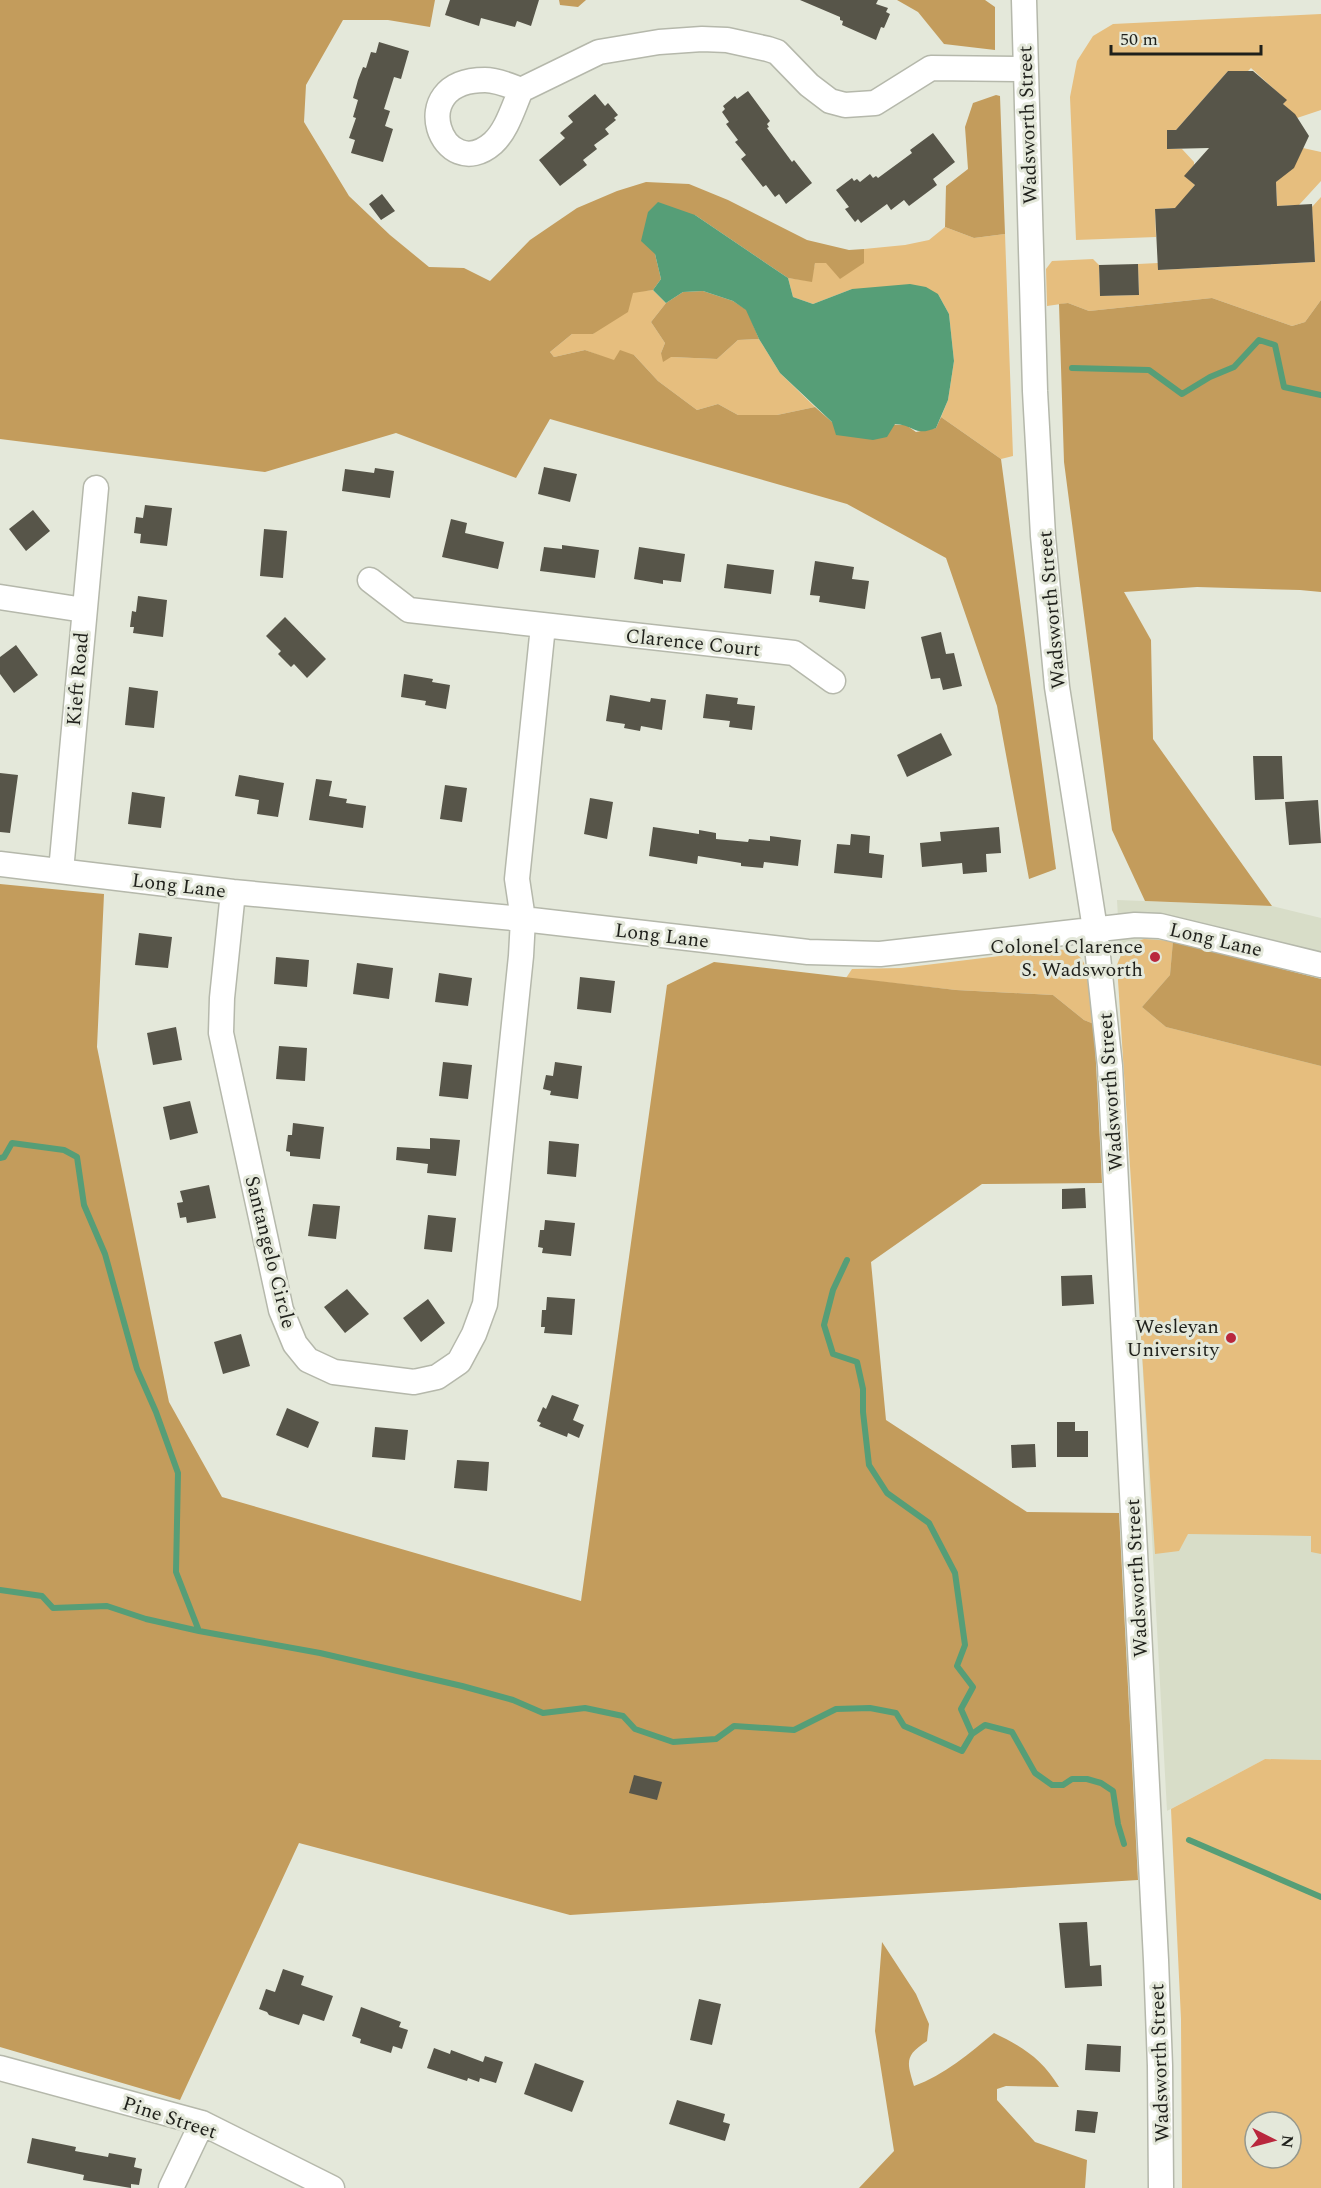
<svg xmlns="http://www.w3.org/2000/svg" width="1321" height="2188" font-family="Spectral,serif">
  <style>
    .built { fill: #d8ddc8 }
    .green { fill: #e6be7e; fill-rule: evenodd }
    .forest { fill: #c39c5c }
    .water { fill: #569e77 }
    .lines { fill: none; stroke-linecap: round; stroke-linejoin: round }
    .stream { stroke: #569e77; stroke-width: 6 }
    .building { fill: #575549 }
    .minor-casing { stroke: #b5b8ab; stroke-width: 27 }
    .minor { stroke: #fff; stroke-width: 24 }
    .poi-dot { fill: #b9273d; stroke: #e4e8da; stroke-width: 2 }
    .labels { text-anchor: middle; stroke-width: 6; stroke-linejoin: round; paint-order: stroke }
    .street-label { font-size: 20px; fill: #1f201b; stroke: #e4e8da }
    .poi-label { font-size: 20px; fill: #1f201b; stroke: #e4e8da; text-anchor: end }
  </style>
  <rect width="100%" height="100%" fill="#e4e8da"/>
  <path class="built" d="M1117 900 1272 906 1321 918V1760L1265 1759 1167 1811Z"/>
  <path class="green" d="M1321 14V110L1297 118 1283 104 1286 100 1251 68 1248 71H1228L1176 130H1167L1168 149H1182L1194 162V165L1185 176 1195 185 1186 196 1197 207 1155 209 1156 237 1076 240 1070 97 1077 61 1093 36 1113 24Z
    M1303 148 1321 152V181L1299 205 1277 206 1276 182 1297 160Z
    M1321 197V300L1305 322 1292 326 1212 298 1089 311 1068 303 1047 306 1046 269 1052 261 1093 259 1099 265 1100 296 1139 295 1138 264 1158 263 1159 270 1315 262 1312 207Z
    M945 227 974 238 1005 234 1013 456 1001 459 941 417 948 400 954 361 949 314 938 294 852 289 813 304 793 297 788 278 811 281 815 263H864V249L905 245 929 240Z
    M653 290 666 303 651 322 665 343 661 353 671 357 717 359 738 340 759 339 780 373 815 407 777 415H738L718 404 697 410 658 381 634 355 614 361 585 350 554 357 550 352 572 334H593L632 292Z
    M1144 939 1173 941 1170 975 1142 1007 1166 1027 1321 1066V1554L1311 1552V1536L1188 1534 1179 1551 1155 1554 1117 965C1123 949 1128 945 1144 939Z
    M1057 949C1064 950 1074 951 1080 957 1091 968 1092 1008 1094 1024L1084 1020 1053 995 956 990 846 978 852 969 901 968Z
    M1265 1759 1321 1760V2188H1182L1181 2019 1171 1809ZM1255 2122H1291V2158H1255Z"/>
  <path class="forest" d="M0 0H435L430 27 388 20H343L306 85 304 122 349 196 390 235 429 267 464 268 490 281 530 240 577 208 617 191 646 182 689 184 728 200 807 240 849 250 864 249V263L840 279 826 263H815L812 282 788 278 695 215 655 254 661 279 653 290 633 293 628 312 593 334H572L550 352 554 357 585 350 614 360 620 350 634 355 658 381 697 410 718 404 738 415H777L815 407 832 422 906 425 916 432 936 428 941 417 1001 459 1056 869 1029 879 997 706 946 558 847 504 550 419 516 478 396 433 265 472 0 439Z
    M559 0H586L578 7 560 5Z
    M897 0H985L995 7V50L944 44 918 12Z
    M996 95 1000 96 1005 234 974 238 945 227 946 186 968 169 965 127 973 103Z
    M703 291 733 301 747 310 759 339 738 340 717 359 671 357 663 362 661 353 665 343 651 322 666 303 683 292Z
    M1212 298 1292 326 1305 322 1321 300V592L1300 590 1197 587 1124 592 1151 640 1153 739 1272 906 1145 901 1112 830 1064 462 1059 304 1068 303 1089 311Z
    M0 884 104 894 97 1047 169 1402 222 1497 581 1601 667 985 714 962 956 990 1053 995 1084 1020 1094 1024 1102 1183 982 1184 871 1262 886 1420 1027 1512 1119 1513 1138 1880 570 1915 299 1843 180 2100 0 2047Z
    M1173 941 1321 979V1066L1166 1027 1142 1007 1170 975Z
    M882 1942 916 1994 929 2024 927 2041C904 2056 907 2062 914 2086 944 2075 970 2053 994 2033 1023 2047 1042 2059 1059 2087L1006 2086 997 2089V2100L1035 2142 1087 2160 1085 2188H859L894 2151 875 2031Z"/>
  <path class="water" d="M658 202 695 215 788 278 793 297 813 304 852 289 910 284 926 287 938 294 949 314 954 361 948 400 936 428C914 437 915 425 895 424L887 437 873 440 836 435 832 422 780 373 759 339 746 310 733 301 703 291 683 292 666 303 653 290 661 279 655 254 641 241 648 212Z"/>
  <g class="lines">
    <path class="stream" d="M1072 368 1149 370 1182 394 1210 377 1234 367 1259 340 1275 345 1284 387 1321 395
      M0 1158 4 1157 12 1143 64 1150 77 1157 84 1205 105 1254 137 1369 156 1412 178 1473 176 1572 199 1631
      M847 1260 833 1290 824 1325 833 1354 857 1362 863 1389V1412L869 1465 887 1493 929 1523 955 1573 965 1645 957 1666 973 1687 961 1709 972 1734
      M0 1590 42 1596 53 1608 107 1606 146 1619 199 1631 320 1653 462 1686 513 1700 543 1713 585 1708 623 1716 635 1729 673 1742 716 1739 734 1726 794 1730 836 1709 870 1708 896 1713 904 1726 962 1751 972 1734 985 1725 1012 1732 1035 1773 1052 1785H1063L1072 1779H1087L1101 1783 1113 1791 1118 1824 1124 1844
      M1189 1840 1321 1897"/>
  </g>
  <path class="building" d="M450 0H539L531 26 517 21 515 27 481 18 479 26 445 15Z
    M800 0H878L876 4 888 8 886 12 890 14 884 28 881 27 876 40 842 25 843 21 840 20V17Z
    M379 42 409 51 401 79 394 77 384 109 390 111 385 126 393 129 383 162 351 153 355 140 349 138 356 118 353 117 358 100 353 98 358 80 363 67 366 68 371 52 376 53Z
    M1228 71H1253L1287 100 1283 104 1295 114 1309 136 1294 168 1276 182 1277 206 1312 204 1315 262 1158 270 1155 209 1175 208 1195 185 1184 176 1209 148 1167 149V130H1176Z
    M748 91 770 121 767 124 769 127 767 128 792 162 794 160 812 183 786 204 779 194 775 197 766 185 763 187 741 159 746 155 735 142 738 140 726 124 729 122 722 112 725 109 723 106 735 96 737 99Z
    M595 94 605 106 608 103 618 115 614 118 616 120 605 129 609 134 594 145 597 149 583 160 587 165 560 186 539 160 565 138 560 133 573 122 568 116Z
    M933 133 955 162 933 179 937 185 909 206 904 200 891 210 887 204 861 223 858 219 855 222 845 209 849 207 836 190 852 178 854 181 857 179 860 182 870 174 873 178 876 176 878 178 912 153 910 150Z
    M382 194 395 211 381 220 369 204Z
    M1138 264 1139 295 1100 296 1099 265Z
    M544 467 577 474 570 502 538 494Z
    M375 468 394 471 390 498 342 491 345 469 374 473Z
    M145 505 172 508 167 546 140 543 141 534 134 533 136 517 143 518Z
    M33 510 50 531 26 551 9 529Z
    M451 519 467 523 465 533 504 542 498 569 442 557Z
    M264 529 287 531 283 578 260 576Z
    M562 545 599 550 595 578 540 571 544 547 562 549Z
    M639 547 685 554 681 582 663 580V584L634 579Z
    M815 561 854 567 852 579 869 581 865 609 819 602 820 596 810 595Z
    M727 564 774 570 771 594 724 588Z
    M138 596 167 600 163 637 133 633 134 627H130L132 611 136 612Z
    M285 617 326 659 307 678 294 664 291 667 278 654 281 651 266 636Z
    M941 632 946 654 954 653 962 686 943 690 940 678 931 679 921 637Z
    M16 645 38 675 14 693 0 674V657Z
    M404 674 433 679 432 682 450 685 446 709 425 705 426 701 401 697Z
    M129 687 158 691 154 728 125 725Z
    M706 694 738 698 737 704 755 706 752 730 729 727 730 721 703 718Z
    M610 695 650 702 651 698 666 700 662 730 641 726 640 731 624 728 625 724 606 721Z
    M941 733 952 755 907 777 897 755Z
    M1253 756H1282L1284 799 1255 800Z
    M0 773 18 775 10 833 0 832Z
    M239 775 284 783 278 817 257 814 259 800 235 796Z
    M316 779 332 781 329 796 347 799 346 803 366 806 363 828 309 820Z
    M445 785 467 788 462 822 440 819Z
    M132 792 165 797 161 828 128 824Z
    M590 798 613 802 607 839 584 834Z
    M1318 800 1321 843 1289 845 1285 802Z
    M653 827 699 834V830L716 833V839L748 842 749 839 770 841V836L801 840 798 866 764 862 763 868 741 866V863L698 856 697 864 649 856Z
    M999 827 1001 853 986 854 987 872 963 874 962 863 922 867 920 843 941 841 940 832Z
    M851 834 870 836 869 853 884 855 882 878 834 873 837 844 850 845Z
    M139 933 172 937 168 968 135 965Z
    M276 957 309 960 307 987 274 984Z
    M357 963 393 968 389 999 353 994Z
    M439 973 472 978 468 1006 435 1002Z
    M580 977 615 981 611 1013 577 1009Z
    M176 1027 182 1060 153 1065 147 1033Z
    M279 1046 307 1048 305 1081 276 1079Z
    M443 1062 472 1065 468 1099 439 1096Z
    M555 1062 582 1066 578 1099 550 1095 551 1091 543 1089 546 1075 553 1076Z
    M190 1101 198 1133 170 1140 163 1107Z
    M293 1123 324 1127 320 1159 290 1156V1152L286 1151 288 1135H292Z
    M430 1138 460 1140 456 1176 427 1173 428 1164 396 1160 397 1147 430 1149Z
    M549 1141 579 1144 576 1177 547 1174Z
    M209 1185 216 1218 187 1223 186 1217 180 1218 177 1203 183 1202 180 1191Z
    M1085 1188 1086 1208 1062 1209V1189Z
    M313 1204 340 1206 336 1239 308 1236Z
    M428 1215 456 1218 452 1252 424 1249Z
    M545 1220 575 1223 571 1256 542 1253 543 1248 538 1247 540 1230H544Z
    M1092 1275 1094 1304 1062 1306 1061 1276Z
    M347 1289 369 1314 345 1333 324 1307Z
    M547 1297 575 1299 572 1335 544 1333 545 1327H541L542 1310H546Z
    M428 1299 445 1323 421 1342 403 1318Z
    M241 1334 250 1366 223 1374 214 1342Z
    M552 1395 579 1405 573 1420 584 1425 579 1438 568 1433 567 1437 539 1426 541 1423 537 1421 543 1407 546 1409Z
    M287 1408 319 1422 308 1448 276 1435Z
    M1057 1422H1075V1431H1088V1457H1057Z
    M375 1427 408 1430 405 1460 372 1457Z
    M1035 1444 1036 1467 1012 1468 1011 1445Z
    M457 1460 489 1462 487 1491 454 1488Z
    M634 1775 662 1782 657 1800 629 1793Z
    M1087 1922 1090 1966 1101 1965 1102 1986 1065 1988 1059 1923Z
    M283 1969 304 1976 301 1985 333 1996 324 2021 303 2014 299 2025 269 2015 267 2012 259 2009 266 1989 275 1992Z
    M699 1999 721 2004 712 2045 690 2040Z
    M361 2007 401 2022 399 2027 408 2030 402 2049 393 2046 391 2053 360 2043 361 2039 352 2036Z
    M1087 2044 1121 2046 1120 2072 1085 2070Z
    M434 2048 450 2054 451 2050 483 2062 485 2056 503 2062 496 2083 480 2078 479 2082 468 2078 467 2081 427 2068Z
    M535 2063 584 2081 572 2112 524 2094Z
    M677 2100 725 2114 723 2122 730 2124 725 2141 669 2124Z
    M1077 2110 1098 2112 1095 2133 1075 2131Z
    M32 2138 76 2147 75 2151 108 2157 109 2153 136 2158 134 2167 142 2169 139 2185 131 2184V2188L83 2180 84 2175 27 2163Z"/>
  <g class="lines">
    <defs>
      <path id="minor" d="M1024 0 1035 391 1043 536 1057 687 1095 929 1110 1066 1156 1960 1160 2066 1161 2188
        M521 90C513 108 507 130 493 143 443 187 402 80 485 80 498 80 510 86 521 90L599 52 659 42 702 39 727 40 768 49 777 52 809 85 830 101 845 105 875 103 931 68 1024 69
        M370 580 409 610 794 653 833 681
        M0 597 84 610
        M0 864 233 892 523 919 808 952 880 954 1135 925 1160 926 1321 965
        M61 871 96 488
        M233 892 222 998 221 1033 281 1310 295 1344 308 1360 334 1372 414 1382 437 1377 459 1362 474 1334 485 1304 521 956 523 919 517 879 543 626
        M0 2068 202 2123 332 2188
        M171 2188 202 2123"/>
    </defs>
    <use href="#minor" class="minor-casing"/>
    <use href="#minor" class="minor"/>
  </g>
  <g class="poi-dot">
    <circle cx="1155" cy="957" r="6"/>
    <circle cx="1231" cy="1338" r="6"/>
  </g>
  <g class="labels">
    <g class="street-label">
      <text transform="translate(1027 125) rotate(-92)" y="7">Wadsworth Street</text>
      <text transform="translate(1051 610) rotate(-95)" y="7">Wadsworth Street</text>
      <text transform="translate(693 642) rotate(6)" y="7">Clarence Court</text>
      <text transform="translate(77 679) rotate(-85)" y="7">Kieft Road</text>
      <text transform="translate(179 885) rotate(7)" y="7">Long Lane</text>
      <text transform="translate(662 935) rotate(7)" y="7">Long Lane</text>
      <text transform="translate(1216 939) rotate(13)" y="7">Long Lane</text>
      <text transform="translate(1110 1092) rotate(-94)" y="7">Wadsworth Street</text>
      <text transform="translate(271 1252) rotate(76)" y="7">Santangelo Circle</text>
      <text transform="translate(1136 1578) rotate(-93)" y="7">Wadsworth Street</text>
      <text transform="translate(1159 2063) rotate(-92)" y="7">Wadsworth Street</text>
      <text transform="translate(170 2117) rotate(18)" y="7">Pine Street</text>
    </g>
    <g class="poi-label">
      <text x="1143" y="953">Colonel Clarence<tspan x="1143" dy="23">S. Wadsworth</tspan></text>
      <text x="1219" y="1333">Wesleyan<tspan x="1219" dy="23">University</tspan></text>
    </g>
  </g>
  <g transform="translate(1273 2140) rotate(96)"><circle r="28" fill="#e4e8da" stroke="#95988e" stroke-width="1.5"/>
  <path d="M0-4.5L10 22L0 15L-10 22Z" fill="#b9273d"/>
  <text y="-9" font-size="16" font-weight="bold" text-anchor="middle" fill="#1f201b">N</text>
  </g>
  <path d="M1111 45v9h150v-9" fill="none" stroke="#1f201b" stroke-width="3"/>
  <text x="1120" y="45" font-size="18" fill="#1f201b" stroke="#e4e8da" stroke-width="4.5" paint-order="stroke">50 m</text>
</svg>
